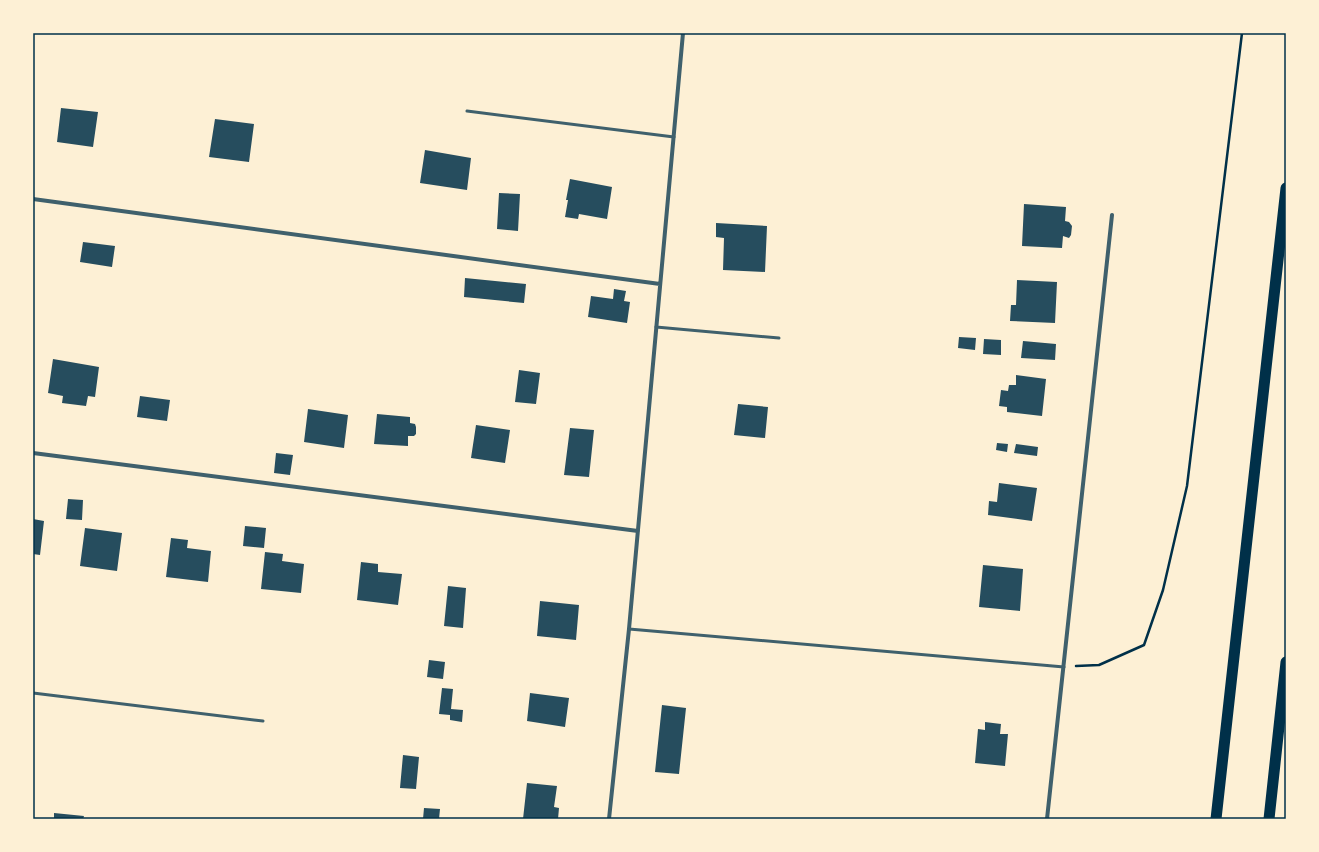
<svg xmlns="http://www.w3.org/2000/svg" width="1319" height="852" font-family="Mulish,sans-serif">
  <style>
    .building { fill: #264d5e }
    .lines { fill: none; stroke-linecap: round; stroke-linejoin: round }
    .path { stroke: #003049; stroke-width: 2.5 }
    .service { stroke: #3f606c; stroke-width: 3 }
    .minor { stroke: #3f606c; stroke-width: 4 }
    .trunk { stroke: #003049; stroke-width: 11 }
    .neatline { fill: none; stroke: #003049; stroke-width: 1.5 }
  </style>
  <rect width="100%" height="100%" fill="#fdf0d5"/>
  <path class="building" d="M61 108 98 112 93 147 57 142Z
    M215 119 254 124 249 162 209 157Z
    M425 150 471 158 467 190 420 183Z
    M570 179 612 187 607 219 579 214 578 219 565 217 568 200H566Z
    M499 193 520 194 518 231 497 229Z
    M1024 204 1066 207 1065 221 1069 222 1072 226 1071 235 1069 238 1063 236 1062 248 1022 246Z
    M716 223 767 226 765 272 723 270 724 238 716 237Z
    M83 242 115 246 112 267 80 262Z
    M465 278 526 284 524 303 464 297Z
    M1017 280 1057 282 1055 323 1010 321 1011 305H1016Z
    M614 289 626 291 624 301 630 302 627 323 588 317 591 296 613 299Z
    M959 337 976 338 975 350 958 348Z
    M984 339 1001 340V355L983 354Z
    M1023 341 1056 344 1055 360 1021 358Z
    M53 359 99 367 95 397 88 396 86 406 62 403 63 396 48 393Z
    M519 370 540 373 536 404 515 402Z
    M1016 375 1046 379 1042 416 1007 412V407L999 406 1001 390 1008 391 1009 385H1016Z
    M140 396 170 400 167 421 137 417Z
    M738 404 768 407 765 438 734 435Z
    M308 409 348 415 344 448 304 442Z
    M377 414 410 417V423L415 424 416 427V434L414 436H408V446L374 444Z
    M476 425 510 430 505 463 471 458Z
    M570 428 594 430 589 477 564 475Z
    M997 443 1008 444 1007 452 996 450Z
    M1016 444 1038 447 1037 456 1014 453Z
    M276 453 293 455 290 475 274 473Z
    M999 483 1037 488 1032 521 988 515 989 501 997 502Z
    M68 499 83 500 82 520 66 519Z
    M33 519 44 521 40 555 33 554Z
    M245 526 266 528 264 548 243 546Z
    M85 528 122 533 117 571 80 566Z
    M171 538 188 540 187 548 211 551 208 582 166 577Z
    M265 552 283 554 282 561 304 564 301 593 261 589Z
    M361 562 378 564V572L402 574 398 605 357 600Z
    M983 565 1023 569 1020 611 979 607Z
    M448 586 466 588 463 628 444 626Z
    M540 601 579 605 576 640 537 636Z
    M429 660 445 662 443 679 427 677Z
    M442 688 453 689 451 709 463 710 462 722 450 720V715L439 714Z
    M530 693 569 698 565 727 527 721Z
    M662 705 686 708 679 774 655 772Z
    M985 722 1001 724 1000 734H1008L1005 766 975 763 978 729 985 730Z
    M403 755 419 757 416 789 400 788Z
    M527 783 557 786 554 807 559 808 558 819H523Z
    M424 808 440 809 439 819H423Z
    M54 813 84 816 83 819H54Z"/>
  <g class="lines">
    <path class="path" d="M1076 666 1099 665 1144 645 1163 590 1187 486 1242 33"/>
    <path class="service" d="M467 111 674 137
      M656 327 779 338
      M629 629 1064 667
      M33 693 263 721"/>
    <path class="minor" d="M33 199 660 284
      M33 453 638 531
      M609 819 629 629 683 33
      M1047 819 1112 215"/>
    <path class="trunk" d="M1216 819 1286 188
      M1269 819 1286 662"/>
  </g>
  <rect width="1319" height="852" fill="none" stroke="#fdf0d5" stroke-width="68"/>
  <rect x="34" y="34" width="1251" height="784" class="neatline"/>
</svg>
